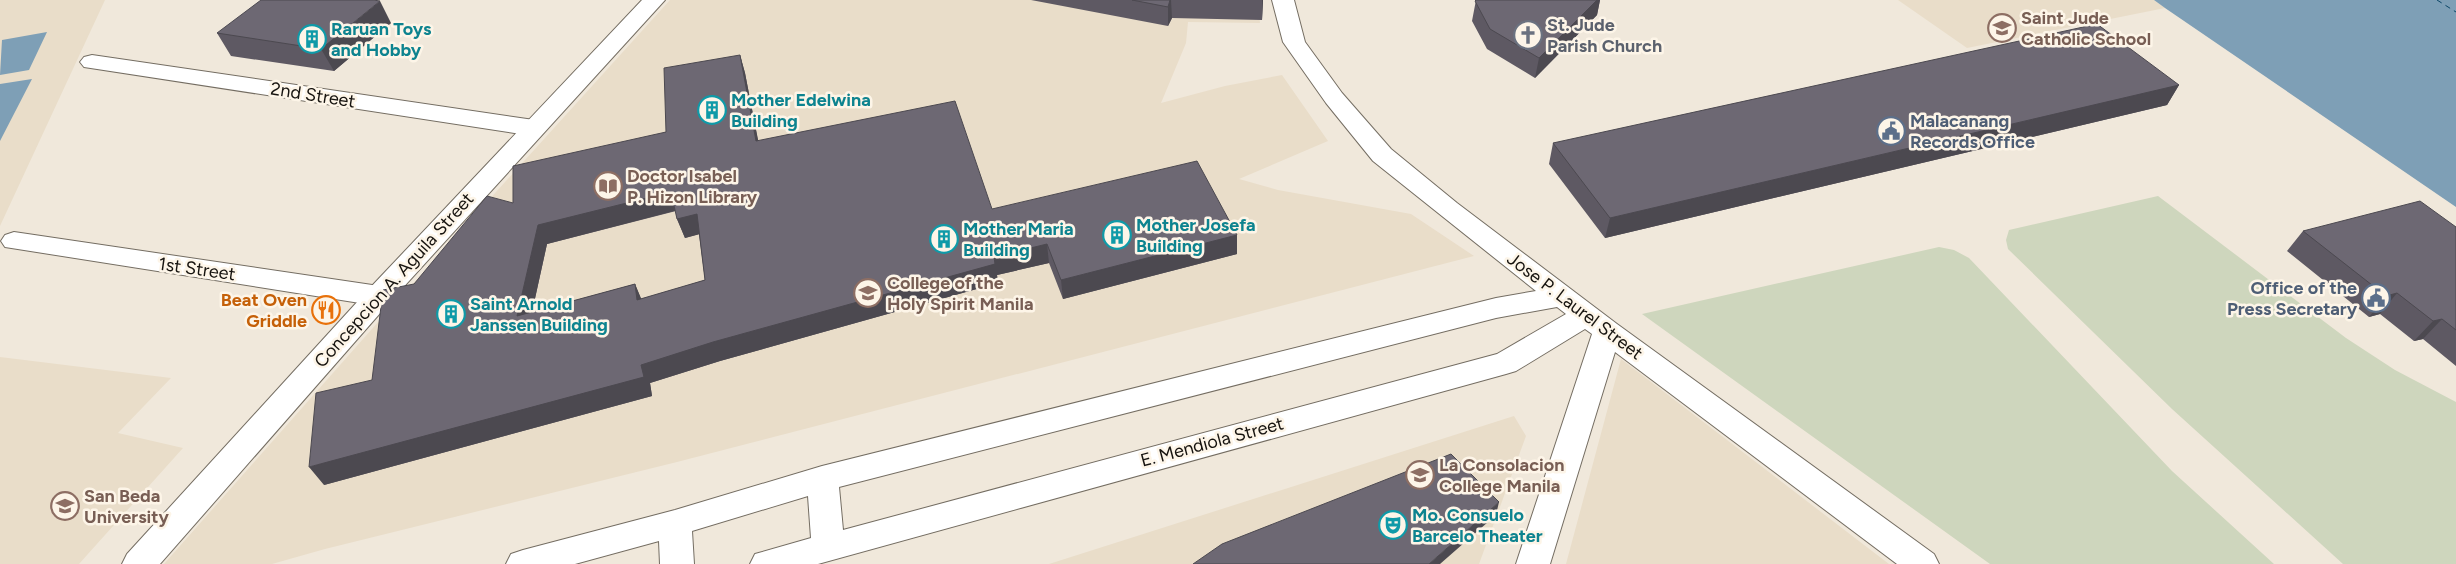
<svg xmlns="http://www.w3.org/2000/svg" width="2456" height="564" font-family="Figtree,sans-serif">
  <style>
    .built { fill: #e9ddc9 }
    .green { fill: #ced6bd }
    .water { fill: #7e9fb6 }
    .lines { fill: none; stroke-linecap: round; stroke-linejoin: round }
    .ferry { stroke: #0b4667; stroke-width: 1; stroke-dasharray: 5.5 4.5; stroke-linecap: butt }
    .street-casing { stroke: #746d62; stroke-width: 2 }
    .secondary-casing { stroke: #746d62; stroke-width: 2 }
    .street { fill: #fff; fill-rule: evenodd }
    .secondary { fill: #fff; fill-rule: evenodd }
    .wall { fill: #5e5963; fill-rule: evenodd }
    .shaded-wall { fill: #4c4950 }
    .building { fill: #6d6873; stroke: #4c4950; fill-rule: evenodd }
    .labels { text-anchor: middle; stroke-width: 5; stroke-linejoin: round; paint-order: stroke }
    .education-label { font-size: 18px; font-weight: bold; fill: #785e54; stroke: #fdf5e8; text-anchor: start }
    .worship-label { font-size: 18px; font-weight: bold; fill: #5b616d; stroke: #fdf5e8; text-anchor: start }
    .culture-label { font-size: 18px; font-weight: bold; fill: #0d838f; stroke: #fdf5e8; text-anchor: start }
    .street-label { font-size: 18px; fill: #16130f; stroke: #fdf5e8 }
    .service-label { font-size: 18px; font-weight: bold; fill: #4e5e75; stroke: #fdf5e8; text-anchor: start }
    .food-label { font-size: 18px; font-weight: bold; fill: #c56008; stroke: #fdf5e8; text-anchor: end }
  </style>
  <rect width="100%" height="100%" fill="#f0e8db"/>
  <path class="built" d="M0 0H105L0 226Z
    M670 0H1257L1260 23 1188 22 1186 43 1161 103 1225 86 1282 75 1328 141 1239 179 1278 190 1411 214 1474 256 677 462 325 549 272 564H164L371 330Z
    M1898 0H2154L2165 8 1967 48Z
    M0 357 171 378 118 433 183 448 79 564H0Z
    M1621 359 1889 564H1566Z
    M1514 416 1526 436 1479 564H1049Z"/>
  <path class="green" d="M2158 196 2346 338 2395 370 2456 402V564H2343L2172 409 2008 249 2006 240 2009 230Z
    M1939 247 1954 250 1969 258 2172 471 2274 564H1990L1642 314Z"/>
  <path class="water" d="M2154 0H2456V207L2165 8Z
    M47 32 29 70 0 75 2 40Z
    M32 79 0 141V84Z"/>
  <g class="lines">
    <path class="ferry" d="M2437 0 2456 12"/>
    <defs>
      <path id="street" d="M1272 0H1294L1305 42 1342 93 1391 149 1457 203 1617 324 1934 554 1939 564H1897L1615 352 1550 564H1516L1592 334 1585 329 1516 371 1506 374 818 564H750L755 554 811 538 808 496 692 531 694 564H660L659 541 575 564H506L511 554 523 550 675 510 822 466 1496 298 1536 291 1373 161 1326 103 1283 42ZM1557 307 1566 314 1497 354 843 530 839 487 1496 318Z
        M92 55 534 120 543 123 546 128 543 133 534 136 84 67 80 62 84 57Z
        M14 232 379 286 389 289 393 296 389 303 379 306 5 247 1 241 5 235Z"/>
      <path id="secondary" d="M642 0H665L389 303 160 564H122L127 554 369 289Z"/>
    </defs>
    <use href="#street" class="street-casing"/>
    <use href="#secondary" class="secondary-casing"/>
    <use href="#street" class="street"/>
    <use href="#secondary" class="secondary"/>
  </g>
  <path class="wall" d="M1031 0H1263L1262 20 1172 18 1168 26Z
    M1476 0H1600L1597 15 1535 78 1487 49 1472 21Z
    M391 23 334 71 231 56 217 33Z
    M740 55 745 73 758 141 992 209 1237 235V254L1063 299 1049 263 997 275 998 283 720 361 650 383 652 396 324 485 372 380 414 284 513 203 666 132ZM676 211 677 219 685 238 699 234 705 280 641 299 635 284 532 312 547 244Z
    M2179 85 2167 105 1605 238 1549 164 1553 143Z
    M2456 227V366L2423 339 2414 341 2380 314 2369 317 2287 251 2303 231Z"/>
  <path class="shaded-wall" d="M1170 0H1171L1172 18 1168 26V7Z
    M1262 0H1263L1262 20Z
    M1597 0H1600L1597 15 1535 78 1539 58Z
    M380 1 391 23 334 71 321 49Z
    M740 55 745 73 762 160 756 141Z
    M2179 85 2167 105 1605 238 1610 218Z
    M671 192 678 210 547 244 527 335 517 316 538 225Z
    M697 214 704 233 685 238 677 219Z
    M1237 235V254L1063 299 1061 280Z
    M1047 244 1049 263 997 275 998 283 720 361 650 383 652 396 324 485 309 467 713 342 994 257Z
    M635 284 643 303 637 300Z
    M2397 293 2380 314 2369 317 2386 296Z
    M2442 319 2423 339 2414 341 2433 321Z
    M1499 502 1496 515 1440 564H1429Z"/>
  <path class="building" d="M261 0H373L380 1 321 49 217 33Z
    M1132 0H1170L1168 7Z
    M1476 0H1597L1539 58 1490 29 1475 1Z
    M2097 24 2179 85 1610 218 1553 143Z
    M740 55 756 141 955 101 992 209 1197 161 1237 235 1061 280 1047 244 994 257 995 264 713 342 641 365 644 377 309 467 316 393 372 380 383 290 414 284 487 196 513 203V166L666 132 664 68ZM671 192 677 219 697 214 705 280 637 300 635 284 517 316 538 225Z
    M2420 201 2456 227V330L2442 319 2433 321 2397 293 2386 296 2303 231Z
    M1451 454 1499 502 1429 564H1193L1222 544Z"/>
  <defs>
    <symbol id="school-ring" viewBox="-11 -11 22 22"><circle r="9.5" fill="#fdf5e8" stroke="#8d6e63" stroke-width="1.5"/><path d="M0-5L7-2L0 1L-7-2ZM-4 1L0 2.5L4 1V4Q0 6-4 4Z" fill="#8d6e63"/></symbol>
    <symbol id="church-ring" viewBox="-11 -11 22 22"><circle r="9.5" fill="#fdf5e8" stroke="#6b7280" stroke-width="1.5"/><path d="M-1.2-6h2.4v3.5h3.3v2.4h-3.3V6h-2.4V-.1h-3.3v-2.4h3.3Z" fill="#6b7280"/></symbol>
    <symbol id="building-ring" viewBox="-11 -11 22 22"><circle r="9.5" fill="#fdf5e8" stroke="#0f9aa8" stroke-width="1.5"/><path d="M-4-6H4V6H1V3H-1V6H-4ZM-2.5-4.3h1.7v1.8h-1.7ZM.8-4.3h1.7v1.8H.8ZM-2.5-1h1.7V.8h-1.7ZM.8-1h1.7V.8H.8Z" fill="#0f9aa8"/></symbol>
    <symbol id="civic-ring" viewBox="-11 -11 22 22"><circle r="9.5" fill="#fdf5e8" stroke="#5c6f8a" stroke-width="1.5"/><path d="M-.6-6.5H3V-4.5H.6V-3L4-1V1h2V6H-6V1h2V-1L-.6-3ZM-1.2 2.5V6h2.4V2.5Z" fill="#5c6f8a"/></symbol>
    <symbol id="library-ring" viewBox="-11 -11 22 22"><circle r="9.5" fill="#fdf5e8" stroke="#8d6e63" stroke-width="1.5"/><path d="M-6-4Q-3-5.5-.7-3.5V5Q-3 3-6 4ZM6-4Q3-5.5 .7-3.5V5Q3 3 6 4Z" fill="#8d6e63"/></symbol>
    <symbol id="university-ring" viewBox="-11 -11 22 22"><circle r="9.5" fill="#fdf5e8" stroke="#8d6e63" stroke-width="1.5"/><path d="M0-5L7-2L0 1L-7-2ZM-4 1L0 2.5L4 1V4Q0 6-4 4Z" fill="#8d6e63"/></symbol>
    <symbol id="restaurant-ring" viewBox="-11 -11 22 22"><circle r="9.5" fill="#fdf5e8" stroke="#e8710a" stroke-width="1.5"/><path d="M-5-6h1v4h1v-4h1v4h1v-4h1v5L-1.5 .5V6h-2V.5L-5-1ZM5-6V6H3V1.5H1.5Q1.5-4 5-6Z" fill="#e8710a"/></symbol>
    <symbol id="theatre-ring" viewBox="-11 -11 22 22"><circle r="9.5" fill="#fdf5e8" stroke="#0f9aa8" stroke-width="1.5"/><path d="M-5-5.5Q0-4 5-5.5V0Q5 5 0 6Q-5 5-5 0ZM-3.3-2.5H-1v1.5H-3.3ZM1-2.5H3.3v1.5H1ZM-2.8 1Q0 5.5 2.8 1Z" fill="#0f9aa8"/></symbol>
  </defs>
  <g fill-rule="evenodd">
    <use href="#school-ring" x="1986" y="12" width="32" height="32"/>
    <use href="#church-ring" x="1512" y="19" width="32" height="32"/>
    <use href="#building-ring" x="296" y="23" width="32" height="32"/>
    <use href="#building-ring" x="696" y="94" width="32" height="32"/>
    <use href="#civic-ring" x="1875" y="115" width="32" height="32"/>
    <use href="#library-ring" x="592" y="170" width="32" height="32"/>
    <use href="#building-ring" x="1101" y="219" width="32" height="32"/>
    <use href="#building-ring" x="928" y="223" width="32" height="32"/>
    <use href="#university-ring" x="852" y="277" width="32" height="32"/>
    <use href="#civic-ring" x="2360" y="282" width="32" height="32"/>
    <use href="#restaurant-ring" x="310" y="294" width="32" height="32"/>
    <use href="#building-ring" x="435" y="298" width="32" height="32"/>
    <use href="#university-ring" x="1404" y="459" width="32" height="32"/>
    <use href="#university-ring" x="49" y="490" width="32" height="32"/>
    <use href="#theatre-ring" x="1377" y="509" width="32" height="32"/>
  </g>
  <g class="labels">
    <g class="education-label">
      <text x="2021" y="24">Saint Jude<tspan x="2021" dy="21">Catholic School</tspan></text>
      <text x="627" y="182">Doctor Isabel<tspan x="627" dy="21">P. Hizon Library</tspan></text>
      <text x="887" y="289">College of the<tspan x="887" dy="21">Holy Spirit Manila</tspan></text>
      <text x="1439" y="471">La Consolacion<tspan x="1439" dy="21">College Manila</tspan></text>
      <text x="84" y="502">San Beda<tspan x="84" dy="21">University</tspan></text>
    </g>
    <g class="worship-label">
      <text x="1547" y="31">St. Jude<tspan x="1547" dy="21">Parish Church</tspan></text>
    </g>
    <g class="culture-label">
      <text x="331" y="35">Raruan Toys<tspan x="331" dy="21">and Hobby</tspan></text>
      <text x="731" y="106">Mother Edelwina<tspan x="731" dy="21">Building</tspan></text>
      <text x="1136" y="231">Mother Josefa<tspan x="1136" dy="21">Building</tspan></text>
      <text x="963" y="235">Mother Maria<tspan x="963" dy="21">Building</tspan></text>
      <text x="470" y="310">Saint Arnold<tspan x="470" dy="21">Janssen Building</tspan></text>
      <text x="1412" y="521">Mo. Consuelo<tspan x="1412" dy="21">Barcelo Theater</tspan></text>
    </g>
    <g class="street-label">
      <text transform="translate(313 95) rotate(9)" y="6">2nd Street</text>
      <text transform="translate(197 269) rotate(8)" y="6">1st Street</text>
      <text transform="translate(394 280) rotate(-48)" y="6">Concepcion A. Aguila Street</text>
      <text transform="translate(1575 306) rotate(37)" y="6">Jose P. Laurel Street</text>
      <text transform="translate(1212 442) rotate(-15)" y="6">E. Mendiola Street</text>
    </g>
    <g class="service-label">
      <text x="1910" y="127">Malacanang<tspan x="1910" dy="21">Records Office</tspan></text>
      <text x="2357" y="294" text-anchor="end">Office of the<tspan x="2357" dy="21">Press Secretary</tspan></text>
    </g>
    <g class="food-label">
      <text x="307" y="306">Beat Oven<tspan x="307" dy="21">Griddle</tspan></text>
    </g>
  </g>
</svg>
